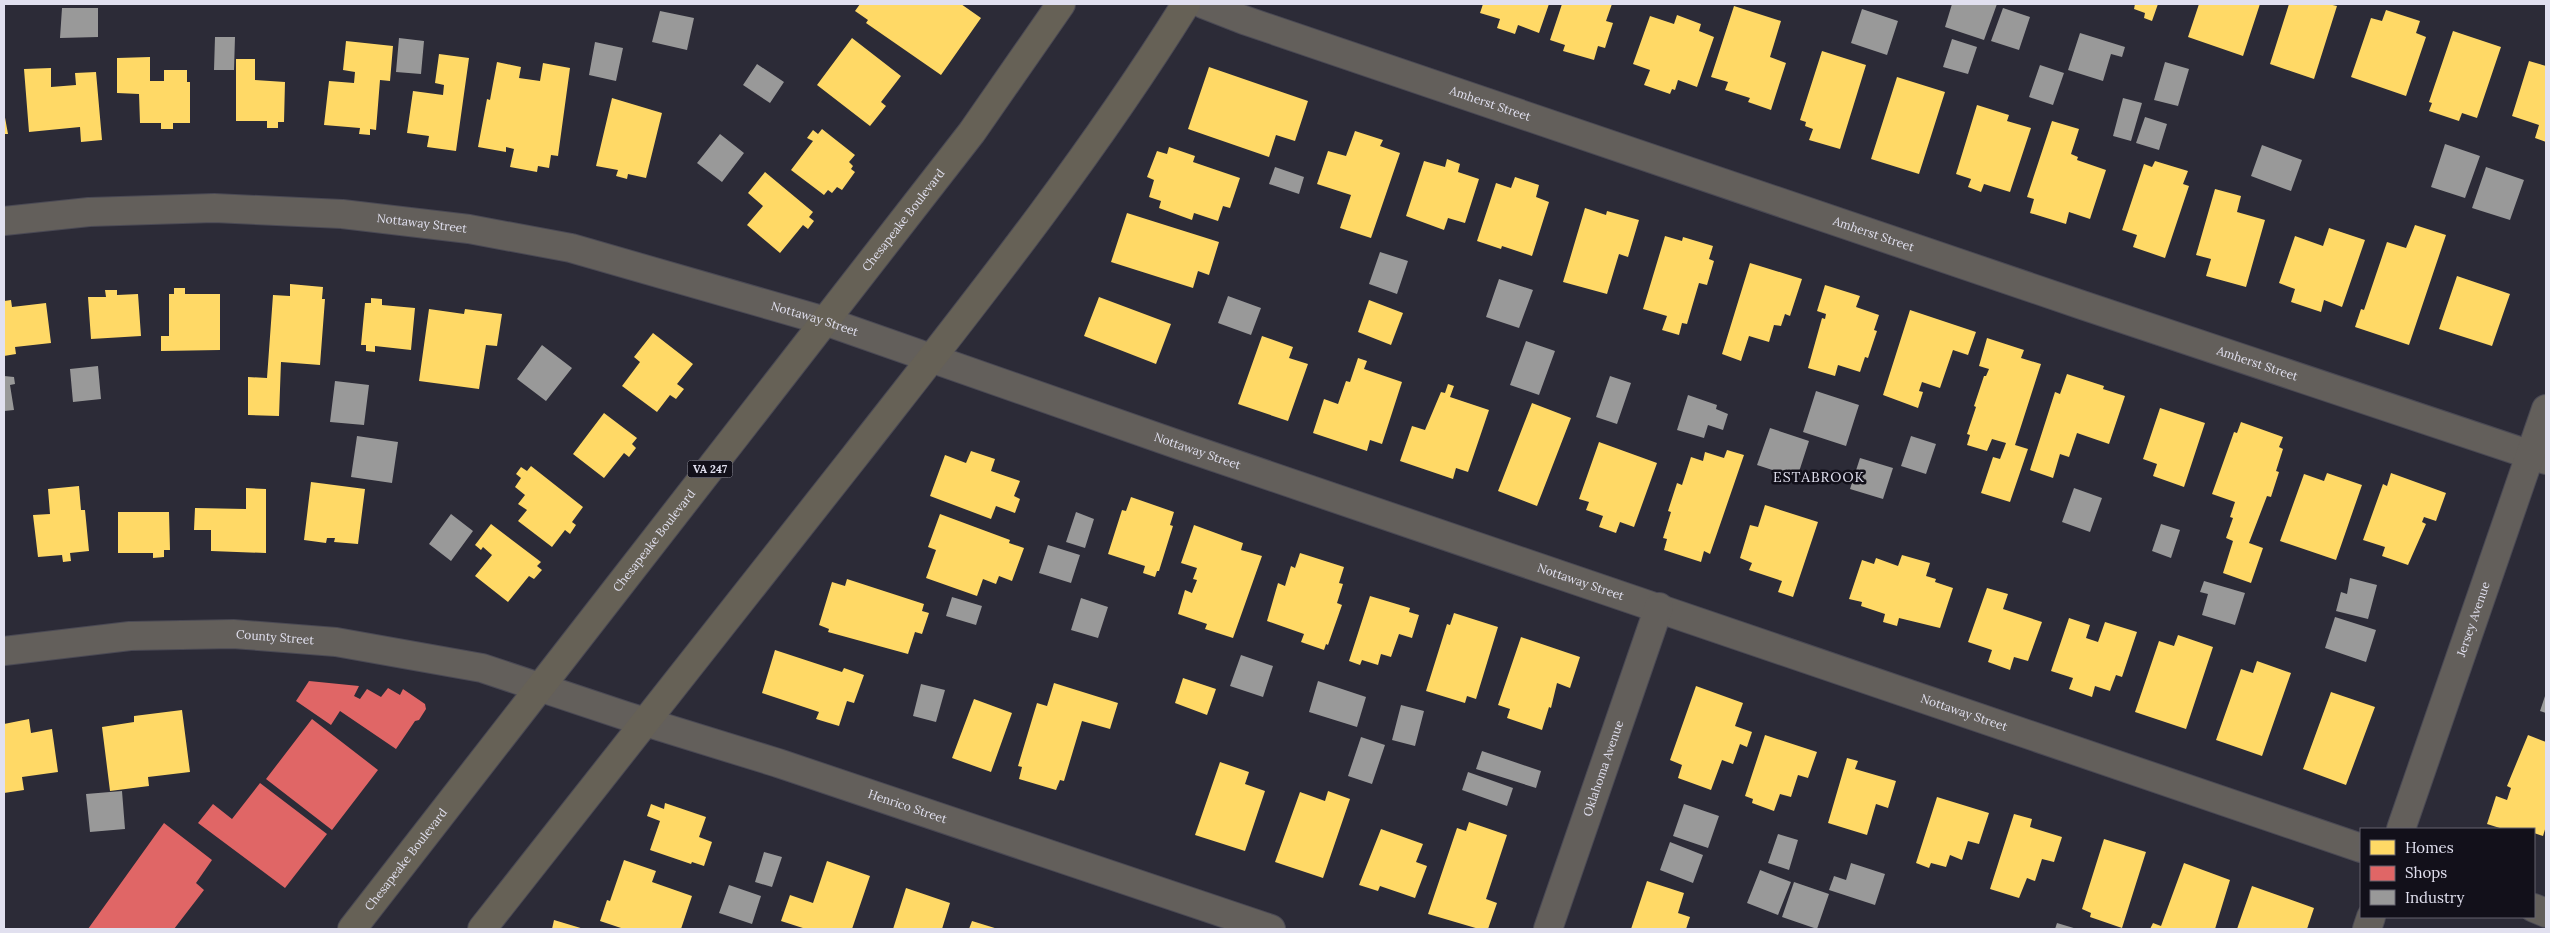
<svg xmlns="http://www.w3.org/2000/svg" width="2550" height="933" font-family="Lora,serif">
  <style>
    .homes { fill: #ffd966 }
    .shops { fill: #e06666 }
    .industry { fill: #999 }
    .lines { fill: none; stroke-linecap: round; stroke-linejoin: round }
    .street-casing { stroke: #4a4954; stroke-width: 30 }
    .primary-casing { stroke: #4a4954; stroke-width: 30 }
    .street { stroke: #635f5b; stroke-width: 28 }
    .primary { stroke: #666156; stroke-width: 28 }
    .labels { text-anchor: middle; stroke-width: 5; stroke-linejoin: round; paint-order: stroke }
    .shield { fill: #12101a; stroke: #a3a2af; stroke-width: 1 }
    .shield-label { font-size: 11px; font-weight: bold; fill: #e1e0ef }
    .street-label { font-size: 12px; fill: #e1e0ef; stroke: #12101a }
    .neighbourhood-label { font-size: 14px; letter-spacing: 1px; fill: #e1e0ef; stroke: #12101a }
  </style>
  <rect width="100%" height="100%" fill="#2c2b37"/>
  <path class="homes" d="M860 4H961L981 18 941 75 866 23 868 20 855 11Z
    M1483 4H1549L1539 33 1518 25 1515 34 1497 28 1500 19 1480 13Z
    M1562 4H1612L1606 21 1613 23 1605 48 1598 46 1594 60 1563 51 1565 45 1550 40Z
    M2135 4H2158L2152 21 2144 18 2145 13 2134 9Z
    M2199 4H2260L2243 56 2188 37Z
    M2289 4H2328L2337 6 2314 79 2270 64Z
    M1734 6 1781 21 1770 57 1786 63 1771 110 1748 102 1750 98 1725 90 1728 82 1711 77Z
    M2386 10 2420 21 2416 33 2426 37 2406 96 2351 77 2371 18 2382 21Z
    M1677 15 1701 24 1699 31 1714 37 1697 87 1678 80 1675 90 1672 89 1670 94 1644 85 1650 70 1633 64 1650 16 1674 24Z
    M2453 31 2501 47 2477 118 2462 113 2459 121 2429 111 2432 103 2429 102Z
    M852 38 901 76 881 102 886 106 870 126 817 85Z
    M346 41 393 46 390 81 380 80 376 130 370 129V135L359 134 360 128 324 125 329 81 354 83 355 72 343 70Z
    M1822 51 1866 65 1840 149 1809 140 1813 129 1805 126 1806 122 1800 120Z
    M439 54 469 58 456 151 427 147 429 136 407 133 413 91 443 95 444 85 435 83Z
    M150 57V81H164V70H187V82H190V123H173V129H161V123H140L139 94 117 93V58Z
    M236 59H255V80L285 82 284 122H278V128H267V121H236Z
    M2529 61 2546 66V142L2535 138 2539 125 2512 116Z
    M497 62 521 67 519 78 540 81 543 63 570 68 558 156 551 155 549 168 538 166 537 172 510 167 514 149 506 147V152L478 147 487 99 490 100Z
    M1209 67 1308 101 1295 141 1276 135 1269 157 1188 129Z
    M51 68V87L76 85 75 73 96 72 102 140 81 142 80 127 29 132 24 69Z
    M1897 77 1945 92 1919 174 1871 159Z
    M612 98 662 113 646 178 628 174 627 179 616 176 618 170 596 166Z
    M1977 105 2009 115 2007 121 2031 128 2010 192 1984 184 1981 192 1968 187 1971 179 1956 174Z
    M4 112 8 134H4Z
    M2052 121 2079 129 2071 154 2078 157 2077 160 2106 170 2090 219 2069 212 2066 224 2030 213 2034 199 2027 197Z
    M822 129 855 155 849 162 853 166 851 169 855 172 842 190 837 187 832 193 828 190 824 195 791 170 813 141 807 138 813 130 818 134Z
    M1355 131 1383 140 1380 146 1400 153 1371 238 1340 228 1351 195 1317 184 1328 151 1346 156Z
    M1169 147 1195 156 1193 162 1240 178 1230 208 1223 206 1218 221 1194 213 1192 220 1159 208 1161 201 1149 197 1154 180 1147 177 1157 151 1167 154Z
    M1447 159 1460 164 1458 172 1479 179 1465 223 1448 218 1444 230 1406 216 1424 161 1445 167Z
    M2155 161 2188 171 2183 184 2189 186 2165 258 2133 247 2137 235 2122 230 2144 164 2152 167Z
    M765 172 813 212 809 217 814 221 808 229 803 225 780 253 747 225 763 206 748 193Z
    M1515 177 1539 185 1536 197 1549 202 1532 256 1502 246 1501 249 1477 241 1496 183 1511 188Z
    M2215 189 2241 196 2237 212 2265 220 2246 287 2206 276 2211 259 2196 255Z
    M1585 208 1606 215 1607 211 1639 220 1628 257 1619 254 1607 294 1563 282Z
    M1127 213 1219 242 1209 275 1198 271 1193 288 1111 262Z
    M2415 225 2446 235 2409 345 2355 327 2361 309 2364 310 2387 242 2406 248Z
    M2329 228 2365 240 2342 307 2324 300 2321 312 2291 302 2295 289 2279 283 2295 236 2323 246Z
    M1665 236 1682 241 1683 237 1713 246 1709 259 1714 261 1707 285 1699 283 1687 324 1682 323 1679 335 1662 330 1667 316 1643 309Z
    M1750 263 1802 279 1790 316 1785 314 1781 326 1774 325 1769 342 1749 336 1741 361 1722 354Z
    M2457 276 2510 294 2492 346 2439 329Z
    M290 284 323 287 322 299H325L320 365 281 362 279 416 248 415V377L267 378 273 295 290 296Z
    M1825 285 1860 296 1856 307 1879 315 1874 330 1877 331 1868 358 1865 357 1860 372 1838 365 1835 376 1808 368 1822 318 1825 319 1826 314 1817 311Z
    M174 288H185V294H220V350L161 351V336H169V294H174Z
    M105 290H117V295L138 294 141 336 91 339 88 297H106Z
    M1099 297 1171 324 1156 364 1084 336Z
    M371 298 382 299V305L415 308 411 350 375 346V352L366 351V345H361L365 303H371Z
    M11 300 12 307 46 303 51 343 15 347 16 354 4 356V301Z
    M1369 300 1403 313 1391 345 1358 332Z
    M429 309 464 314 465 309 502 314 497 346 486 345 479 389 419 381Z
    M1910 310 1976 332 1968 355 1953 350 1940 388 1922 382 1919 391 1923 392 1918 408 1883 395Z
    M653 333 693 364 677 384 684 389 676 399 670 395 657 412 622 386 640 362 634 357Z
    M1262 336 1293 347 1289 358 1308 364 1288 421 1238 404Z
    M1987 338 2024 350 2021 358 2041 364 2015 445 2028 449 2010 502 1981 493 1993 457 2000 459 2006 443 1992 439 1987 451 1967 445 1970 435 1967 434 1976 407 1974 406 1984 376H1986L1989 369 1979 366Z
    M1358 358 1367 361 1364 369 1402 382 1382 444 1370 440 1367 451 1313 433 1324 399 1338 404 1346 381 1350 382Z
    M2067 374 2104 386 2103 389 2125 396 2109 444 2077 433 2069 457 2060 454 2053 478 2030 470 2055 392 2060 394Z
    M1448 384 1454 386 1450 397 1489 410 1468 472 1456 468 1453 479 1400 461 1412 426 1425 430 1441 392 1445 393Z
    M1532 403 1571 418 1537 506 1498 491Z
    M2160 408 2205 423 2184 487 2153 476 2157 464 2143 459Z
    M604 413 637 438 632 444 636 448 629 457 624 453 604 478 573 454Z
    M2241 422 2283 437 2279 447 2283 449 2276 471 2279 472 2271 497 2267 496 2249 543 2263 548 2251 583 2223 573 2233 541 2226 538 2233 518 2230 517 2235 502 2212 494 2234 432 2237 433Z
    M1599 442 1657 463 1634 527 1620 522 1616 533 1599 527 1603 516 1586 510 1589 502 1579 499Z
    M1727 450 1744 455 1710 554 1704 551 1701 562 1664 550 1667 539 1663 538 1671 512 1668 511 1677 483 1682 485 1691 457 1703 461 1705 452 1724 458Z
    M971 451 995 459 991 471 1020 481 1014 496 1020 499 1015 513 996 506 991 519 930 496 945 455 966 463Z
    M531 466 583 507 572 522 576 525 570 534 565 530 552 547 518 521 527 510 518 504 525 495 515 487 521 478 516 474 521 467 527 471Z
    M2327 473 2362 485 2336 560 2280 541 2304 474 2324 481Z
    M2391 473 2446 493 2436 521 2424 517 2422 522 2426 524 2408 565 2382 556 2385 547 2363 540 2383 484 2387 486Z
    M311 482 365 489 358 544 334 542 335 538H327L326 543 304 540Z
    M79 486 81 510H85L89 551 70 553 71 561 63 562 62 555 38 557 33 515 50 514 48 489Z
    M246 488 266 489V553L211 551V530H194L195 508 246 509Z
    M1131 497 1174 512 1170 525 1173 526 1159 571H1157L1155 577 1143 573 1145 566 1108 554 1122 510 1126 511Z
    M1765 505 1818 522 1793 597 1778 592 1782 581 1749 570 1752 563 1740 558 1750 525 1758 527Z
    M118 512H169L170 550H164V557L153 558V553H118Z
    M940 514 1010 540 1009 543 1024 548 1012 581 999 576 996 584 983 579 977 596 926 578 936 550 928 547Z
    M491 524 541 562 537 566 542 570 534 579 529 576 508 602 475 576 492 555 483 547 481 550 475 545Z
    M1194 525 1243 543 1241 550 1262 556 1233 638 1205 629 1207 624 1178 614 1185 590 1192 593 1197 580 1193 579 1197 568 1181 563Z
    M1300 553 1344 567 1339 583 1343 584 1337 603 1342 605 1328 645 1326 644 1324 650 1301 642 1304 634 1267 621 1278 583 1285 586 1291 566 1295 568Z
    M1902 555 1930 563 1926 576 1936 579 1935 582 1953 588 1940 628 1899 618 1897 626 1883 622 1885 614 1861 606 1862 602 1849 599 1862 560 1874 564 1876 558 1898 566Z
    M847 579 924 604 922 611 929 613 922 634 915 632 908 654 828 632 829 629 819 625 832 582 845 586Z
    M1987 588 2008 594 2003 609 2042 622 2028 661 2014 657 2010 670 1988 662 1992 650 1968 642Z
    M1370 596 1410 608 1409 612 1419 615 1412 638 1399 634 1391 657 1381 654 1378 665 1362 660 1360 665 1349 661Z
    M1454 613 1498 627 1476 699 1467 696 1465 703 1426 691 1447 624 1450 625Z
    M2069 618 2090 625 2086 638 2098 642 2105 622 2137 632 2122 677 2116 675 2110 691 2095 686 2092 697 2069 689 2073 678 2051 671Z
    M2178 635 2213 647 2186 729 2135 712 2159 641 2174 646Z
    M1521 637 1580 657 1570 688 1557 683 1551 708 1549 707 1542 730 1507 718 1510 709 1498 705Z
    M775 650 842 672 844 668 864 675 854 703 847 701 839 726 816 719 819 712 762 693Z
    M2257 661 2291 673 2262 756 2216 740 2241 669 2253 673Z
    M1183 678 1216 689 1207 715 1175 703Z
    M1054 683 1118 703 1110 729 1082 721 1064 781 1060 780 1056 790 1019 779 1022 767 1018 766 1037 703 1047 706Z
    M1696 686 1743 703 1735 726 1752 732 1747 747 1740 744 1733 764 1722 760 1711 790 1678 778 1682 765 1670 760Z
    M2331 692 2375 707 2346 785 2303 769Z
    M974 699 1012 713 991 772 952 758Z
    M182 710 190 772 148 777 149 786 110 791 102 727 134 722V716Z
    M29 719 31 733 52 729 58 772 22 777 24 790 4 793V724Z
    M1765 735 1817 752 1808 778 1798 775 1791 797 1780 794 1774 811 1752 803 1753 799 1745 796Z
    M2528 735 2546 742V826L2543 836 2534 833V829H2503L2487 824 2496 796 2507 800 2511 788 2507 786Z
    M1847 758 1858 761 1855 769 1896 781 1888 808 1876 804 1867 835 1828 823Z
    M1220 762 1249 772 1245 784 1265 791 1245 851 1195 835Z
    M1328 791 1350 799 1323 878 1275 862 1300 792 1325 801Z
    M1937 797 1989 813 1979 844 1968 841 1962 860 1950 855 1946 867 1931 863 1929 868 1916 863Z
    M665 803 706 817 699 837 712 842 704 866 692 862 691 864 650 850 660 821 647 816 651 804 664 809Z
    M2014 814 2032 819 2030 827 2062 837 2054 862 2042 859 2035 881 2027 878 2019 898 1990 889Z
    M1469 822 1507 835 1486 899 1497 903 1488 929H1479L1428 914 1457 828 1466 831Z
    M1381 829 1423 844 1416 862 1427 866 1415 898 1380 886 1378 891 1359 885Z
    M2104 839 2146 852 2122 928 2090 917 2091 913 2082 909Z
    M624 860 656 871 652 882 692 896 681 929H624L600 921 607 900 610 901Z
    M827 861 870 876 852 929H806L781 921 790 895 813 903Z
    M2184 863 2230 880 2215 929H2150L2153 923 2161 926Z
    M1647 881 1684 893 1678 913 1690 917 1686 929H1631Z
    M2252 886 2314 908 2307 929H2237Z
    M906 888 950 903 942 929H893Z
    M554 920 584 929H552Z
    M972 921 998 929H969Z"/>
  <path class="shops" d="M309 681 359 686 354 696 360 699 367 689 381 697 388 688 400 695 403 689 425 704 426 709 419 720 415 721 396 749 340 711 331 725 296 701Z
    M312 719 378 770 332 830 266 779Z
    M260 783 327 834 285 888 198 823 213 804 232 819Z
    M164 823 212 860 196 883 204 890 174 929H88Z"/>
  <path class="industry" d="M1952 4H1997L1984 40 1945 27Z
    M62 8H98V37L60 38Z
    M2003 8 2030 17 2019 50 1991 41Z
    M1862 9 1898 21 1887 55 1851 43Z
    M660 11 694 18 687 50 652 42Z
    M2080 33 2125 47 2122 57 2111 54 2103 81 2068 70Z
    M215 37H235L234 70H214Z
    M399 38 424 41 421 74 396 72Z
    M1952 39 1977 47 1968 74 1943 67Z
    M595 42 623 48 616 81 589 75Z
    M2165 62 2189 69 2178 106 2154 100Z
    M757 64 784 82 770 103 743 85Z
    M2040 65 2064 73 2053 105 2029 97Z
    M2123 98 2142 103 2131 141 2113 136Z
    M2145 117 2167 124 2159 150 2136 143Z
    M720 134 744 153 722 182 697 163Z
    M2445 144 2480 156 2465 198 2431 187Z
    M2262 145 2302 160 2291 191 2251 176Z
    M1275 167 1304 177 1299 194 1269 184Z
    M2486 167 2524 180 2510 220 2472 208Z
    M1380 252 1408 261 1397 294 1369 284Z
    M1499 279 1533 290 1519 328 1486 317Z
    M1228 296 1261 308 1251 335 1218 323Z
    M1526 341 1555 351 1539 395 1510 385Z
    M542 345 572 368 546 401 517 379Z
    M98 366 101 399 73 402 70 369Z
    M4 376 14 377 15 384 10 385 14 410 4 411Z
    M1610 376 1631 383 1617 424 1596 417Z
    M335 381 369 385 364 425 330 422Z
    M1816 391 1859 405 1846 446 1803 432Z
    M1688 395 1717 405 1716 409 1728 414 1723 430 1708 425 1704 438 1677 430Z
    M1770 428 1809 441 1797 478 1757 465Z
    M357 436 398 442 392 483 351 477Z
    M1911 436 1936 444 1926 474 1901 466Z
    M1860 458 1893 468 1883 499 1850 489Z
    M2074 488 2102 498 2090 532 2062 522Z
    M1076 512 1094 519 1085 548 1066 542Z
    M451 514 473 531 451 561 429 544Z
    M2161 524 2180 530 2171 558 2152 551Z
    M1048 545 1080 555 1071 583 1039 573Z
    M2350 578 2377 585 2368 619 2336 611 2341 592 2347 594Z
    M2204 581 2245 593 2235 625 2202 615 2208 594 2200 592Z
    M952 597 982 606 976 625 946 616Z
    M1081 598 1108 607 1098 638 1071 630Z
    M2335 617 2376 630 2366 662 2325 648Z
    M1241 655 1273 666 1263 697 1230 686Z
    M1318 681 1366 697 1357 727 1309 712Z
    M921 684 945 690 936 722 913 716Z
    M2546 693V713L2540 711Z
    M1401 705 1424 711 1415 746 1392 740Z
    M1361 737 1385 745 1372 784 1348 776Z
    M1482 751 1541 771 1536 788 1476 769Z
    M1468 772 1513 788 1507 806 1462 790Z
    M122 791 125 829 90 832 86 794Z
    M1684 804 1719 816 1708 848 1673 836Z
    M1778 834 1798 840 1789 870 1768 863Z
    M1670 842 1703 855 1693 883 1660 870Z
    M764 852 782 857 772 887 755 882Z
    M1851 863 1885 874 1875 905 1829 890 1834 876 1846 880Z
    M1760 870 1791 882 1778 915 1747 903Z
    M1794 882 1829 894 1817 929 1782 917Z
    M729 885 761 896 752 924 719 913Z
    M2057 923 2077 929H2055Z"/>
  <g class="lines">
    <defs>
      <g id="street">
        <path id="s1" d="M1203 4 1244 20 2082 305 2546 460"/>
        <path id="s2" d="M4 221 89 212 214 208 342 214 469 229 571 248 825 321 1182 446 2361 848"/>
        <path id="s3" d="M4 651 130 636 233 634 336 642 482 668 626 716 778 763 1271 929"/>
        <path id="s4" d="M2401 829 2546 409"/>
        <path d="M2534 908 2546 913"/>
        <path id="s5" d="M1548 929 1659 607"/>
        <path d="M2367 929 2371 917"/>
      </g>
      <g id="primary">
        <path id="s6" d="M352 929 972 132 1061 4"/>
        <path d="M482 929C607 772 731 614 855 456 970 309 1087 163 1186 4"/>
      </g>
    </defs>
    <use href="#street" class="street-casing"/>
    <use href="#primary" class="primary-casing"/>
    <use href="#street" class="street"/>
    <use href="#primary" class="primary"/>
  </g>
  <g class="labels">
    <rect class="shield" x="687.5" y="460.5" width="45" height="17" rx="4"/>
    <g class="shield-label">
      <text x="710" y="473">VA 247</text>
    </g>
    <g class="street-label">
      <text dy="4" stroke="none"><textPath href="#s1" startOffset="304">Amherst Street</textPath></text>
      <text dy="4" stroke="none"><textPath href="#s6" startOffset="898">Chesapeake Boulevard</textPath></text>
      <text dy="4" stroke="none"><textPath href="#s2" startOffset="419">Nottaway Street</textPath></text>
      <text dy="4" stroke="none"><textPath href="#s1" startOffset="709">Amherst Street</textPath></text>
      <text dy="4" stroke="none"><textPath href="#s2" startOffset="824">Nottaway Street</textPath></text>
      <text dy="4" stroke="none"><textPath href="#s1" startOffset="1114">Amherst Street</textPath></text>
      <text dy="4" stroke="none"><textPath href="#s2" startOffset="1229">Nottaway Street</textPath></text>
      <text dy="4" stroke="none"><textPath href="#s6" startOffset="492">Chesapeake Boulevard</textPath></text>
      <text dy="4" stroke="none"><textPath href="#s2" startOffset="1634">Nottaway Street</textPath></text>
      <text dy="4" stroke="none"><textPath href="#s4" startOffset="222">Jersey Avenue</textPath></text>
      <text dy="4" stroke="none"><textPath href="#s3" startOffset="272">County Street</textPath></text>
      <text dy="4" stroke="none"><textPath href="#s2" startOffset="2039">Nottaway Street</textPath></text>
      <text dy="4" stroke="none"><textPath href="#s5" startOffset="170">Oklahoma Avenue</textPath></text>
      <text dy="4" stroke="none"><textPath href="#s3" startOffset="929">Henrico Street</textPath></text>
      <text dy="4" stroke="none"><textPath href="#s6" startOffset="88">Chesapeake Boulevard</textPath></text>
    </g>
    <g class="neighbourhood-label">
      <text x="1819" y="482">ESTABROOK</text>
    </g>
  </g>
  <rect width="2550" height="933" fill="none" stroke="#e1e0ef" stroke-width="10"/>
  <rect x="2360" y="828" width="175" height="90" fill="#12101a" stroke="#65636f"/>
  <rect x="2370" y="840" width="25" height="15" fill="#ffd966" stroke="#65636f"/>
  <text x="2405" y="853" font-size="15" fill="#e1e0ef">Homes</text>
  <rect x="2370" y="866" width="25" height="15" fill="#e06666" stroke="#65636f"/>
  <text x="2405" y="878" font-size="15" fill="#e1e0ef">Shops</text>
  <rect x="2370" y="890" width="25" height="15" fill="#999999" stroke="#65636f"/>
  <text x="2405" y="903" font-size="15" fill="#e1e0ef">Industry</text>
</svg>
